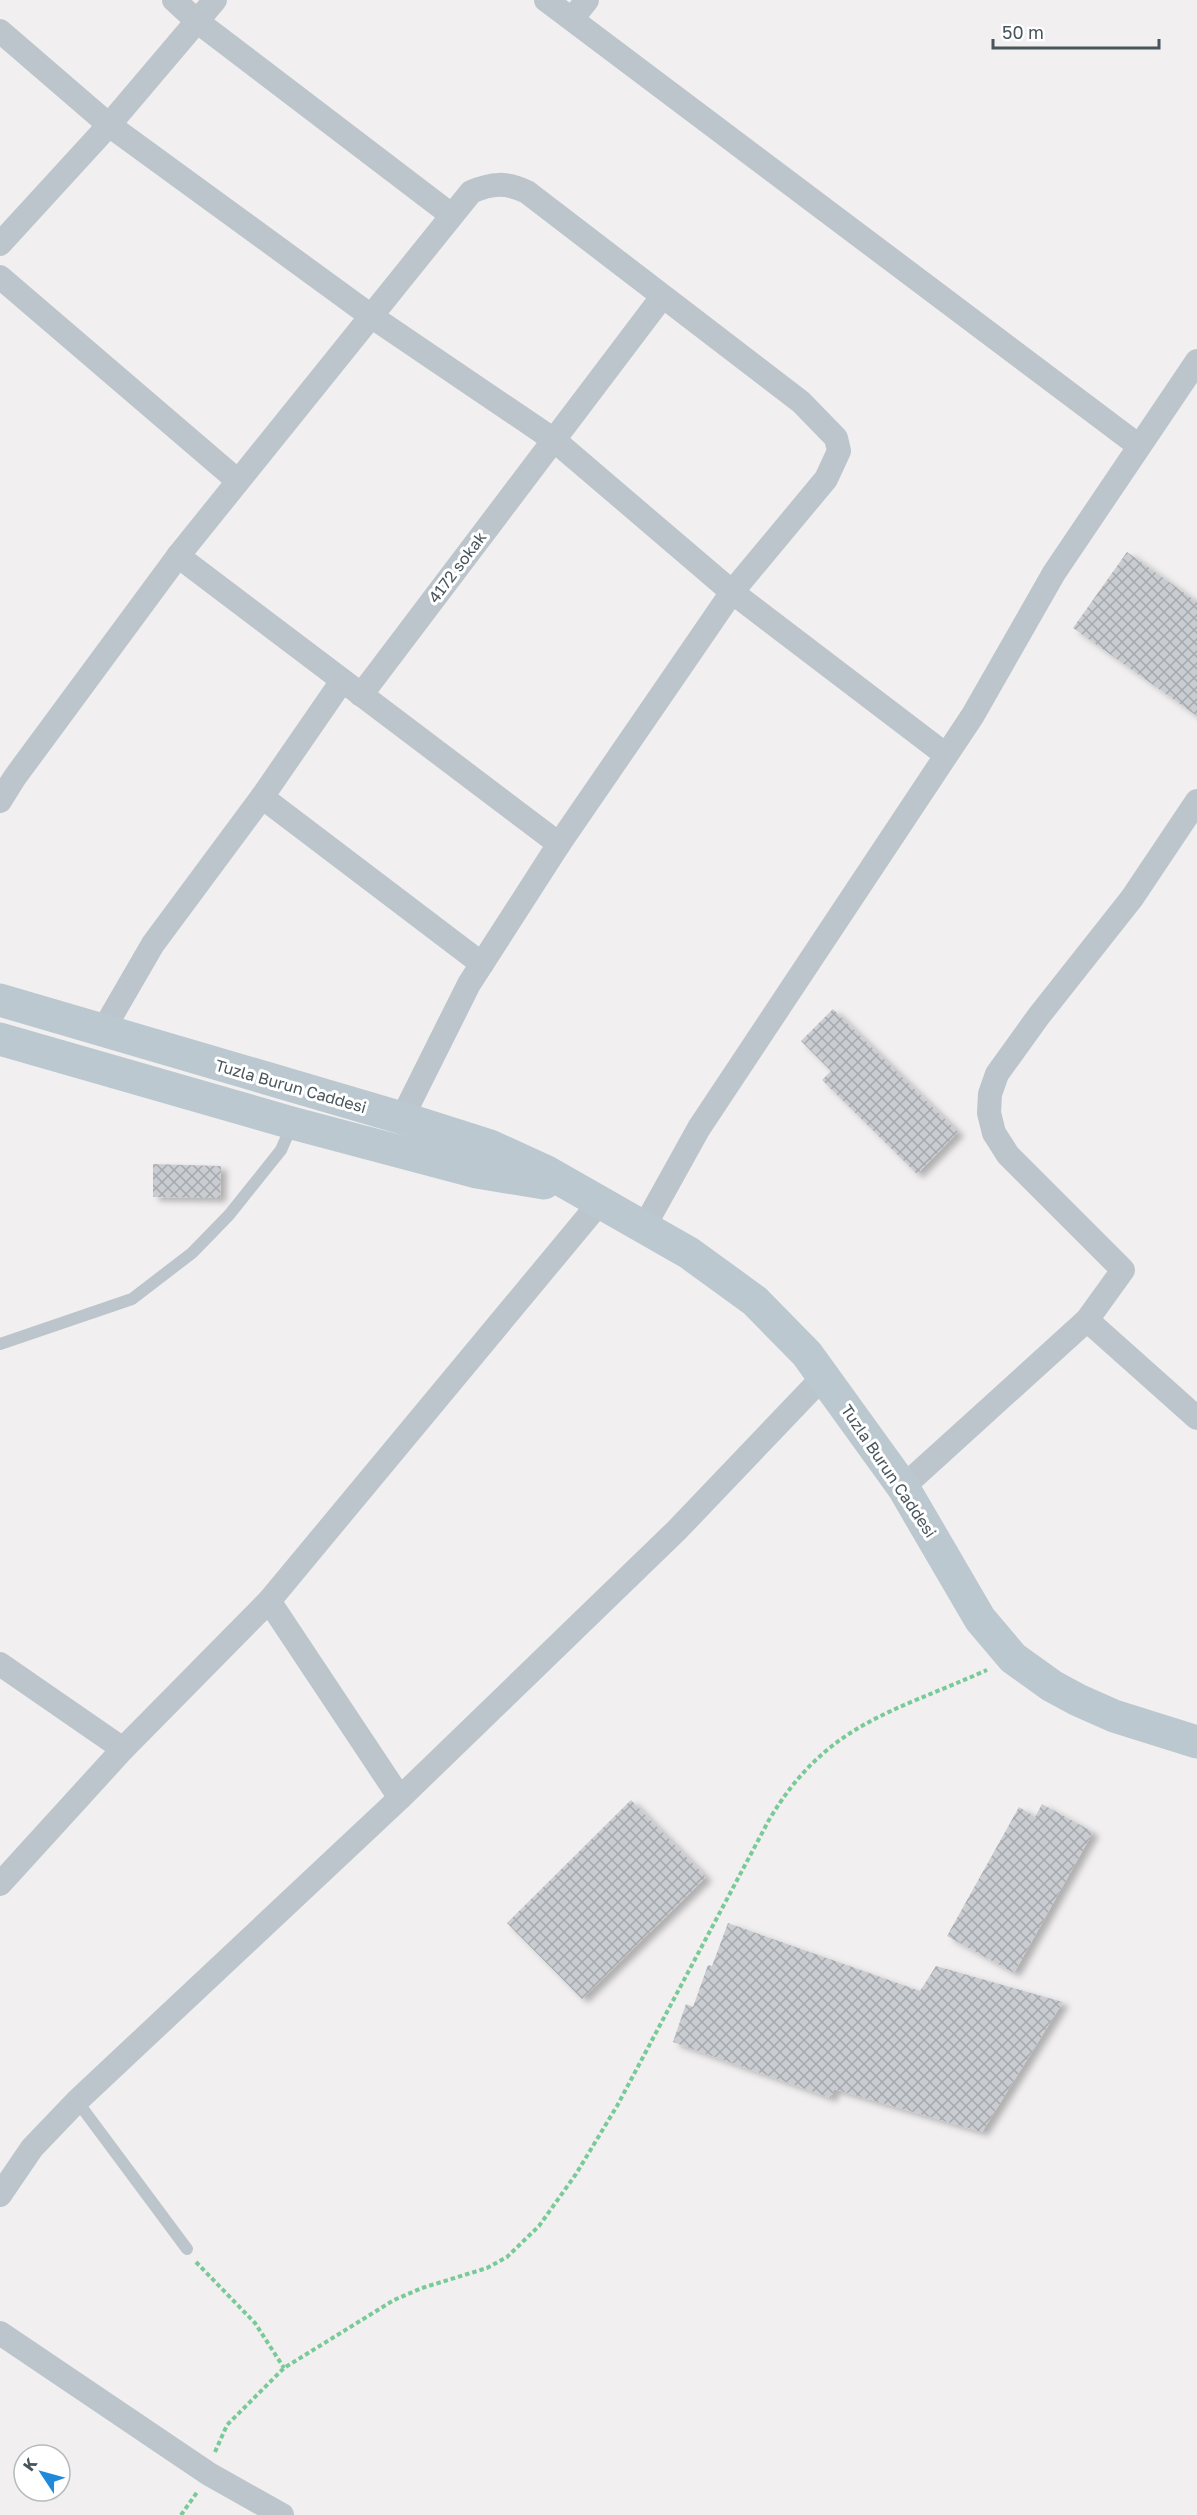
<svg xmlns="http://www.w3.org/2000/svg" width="1197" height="2515" font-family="'Golos Text',sans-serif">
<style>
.building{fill:url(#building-cross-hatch);filter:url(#shadow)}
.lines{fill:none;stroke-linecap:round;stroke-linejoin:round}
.path{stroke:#78ca97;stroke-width:4;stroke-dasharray:4.5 3;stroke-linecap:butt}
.lane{stroke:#bbc5cb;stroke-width:12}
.street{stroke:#bbc5cb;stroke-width:24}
.secondary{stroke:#bbc8d0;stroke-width:33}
.labels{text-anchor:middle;stroke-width:6;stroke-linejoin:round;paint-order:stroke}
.street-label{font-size:16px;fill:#48555c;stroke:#fff}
</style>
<defs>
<pattern id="building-cross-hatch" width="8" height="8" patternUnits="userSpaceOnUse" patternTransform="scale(1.5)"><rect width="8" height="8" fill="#c9cdd1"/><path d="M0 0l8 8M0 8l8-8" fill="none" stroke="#a5a9ad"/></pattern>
<filter id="shadow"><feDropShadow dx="6" dy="4" stdDeviation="3" flood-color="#0004"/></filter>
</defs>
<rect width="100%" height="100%" fill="#f1efef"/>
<g class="building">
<path d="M1127,552L1197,602V716L1073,628Z"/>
<path d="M833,1009L958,1132L917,1174L822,1080L831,1071L801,1041Z"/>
<path d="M153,1164L221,1166L220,1198L153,1197Z"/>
<path d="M631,1800L706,1877L582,1999L507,1923Z"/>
<path d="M1042,1804L1093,1832L1014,1973L947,1936L1019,1807L1035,1817Z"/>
<path d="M728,1923L920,1991L936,1966L1063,2002L982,2132L834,2089L831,2098L673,2042L686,2004L693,2007L708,1965L712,1966Z"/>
</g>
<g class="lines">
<g class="path">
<path d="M196,2262L255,2323L284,2368"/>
<path d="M215,2452L227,2425L284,2368L394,2300L422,2288L487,2268L507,2257L539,2226L576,2174L617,2106L769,1820C826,1724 891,1713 987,1670"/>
<path d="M181,2515L198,2491"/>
</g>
<g class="lane">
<path d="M0,1344L132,1299L192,1253L229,1215L281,1150L292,1125"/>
<path d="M77,2101L187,2249"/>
</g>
<g class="street">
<path d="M174,0L198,22L450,214"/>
<path d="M546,0L1139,446"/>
<path d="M572,19L587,0"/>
<path d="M0,31L109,125L371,316L554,440L732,592L946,755"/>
<path d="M0,244L109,125L215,0"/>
<path d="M0,277L238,481"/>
<path d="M178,556L559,844"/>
<path d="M361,695L662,297"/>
<path d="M262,797L482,964"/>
<path d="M0,801L15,777L178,556L471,192C492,183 506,182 527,192L801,402L836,438L839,451L826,479L732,592L559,844L469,984L402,1118"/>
<path d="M102,1032L153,944L262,797L342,681"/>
<path d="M644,1227L699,1128L973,715L1054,573L1197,361"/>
<path d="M1087,1320L1197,1418"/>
<path d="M903,1487L1087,1320L1123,1270L1008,1155L994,1133L989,1113L990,1094L997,1074L1038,1017L1132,898L1197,801"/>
<path d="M269,1601L400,1798"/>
<path d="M0,1664L123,1749"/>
<path d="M0,1884L123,1749L269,1601L601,1201"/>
<path d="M0,2195L32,2148L77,2101L400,1798L676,1531L824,1376"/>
<path d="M0,2333L209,2474L282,2515"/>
</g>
<g class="secondary">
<path d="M0,1000L402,1118L490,1146L547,1172L689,1253L755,1301L807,1354L903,1487L980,1619L1013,1658L1052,1686L1078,1700L1114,1716L1197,1742"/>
<path d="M0,1039L292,1123L477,1172L544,1183"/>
</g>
</g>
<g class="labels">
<g class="street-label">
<text transform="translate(457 567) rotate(-53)" y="6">4172 sokak</text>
<text transform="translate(291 1086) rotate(16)" y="6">Tuzla Burun Caddesi</text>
<text transform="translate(889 1471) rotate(56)" y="6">Tuzla Burun Caddesi</text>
</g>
</g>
<g transform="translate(42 2473) rotate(306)"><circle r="28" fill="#ffffff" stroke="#b6bbbe" stroke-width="1.5"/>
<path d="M0-4.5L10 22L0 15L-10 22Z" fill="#208ada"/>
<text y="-9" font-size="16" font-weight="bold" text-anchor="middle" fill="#48555c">K</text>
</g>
<path d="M993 39v9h166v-9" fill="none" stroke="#48555c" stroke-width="3"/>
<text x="1002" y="39" font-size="18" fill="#48555c" stroke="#ffffff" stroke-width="4.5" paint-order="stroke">50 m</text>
</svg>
